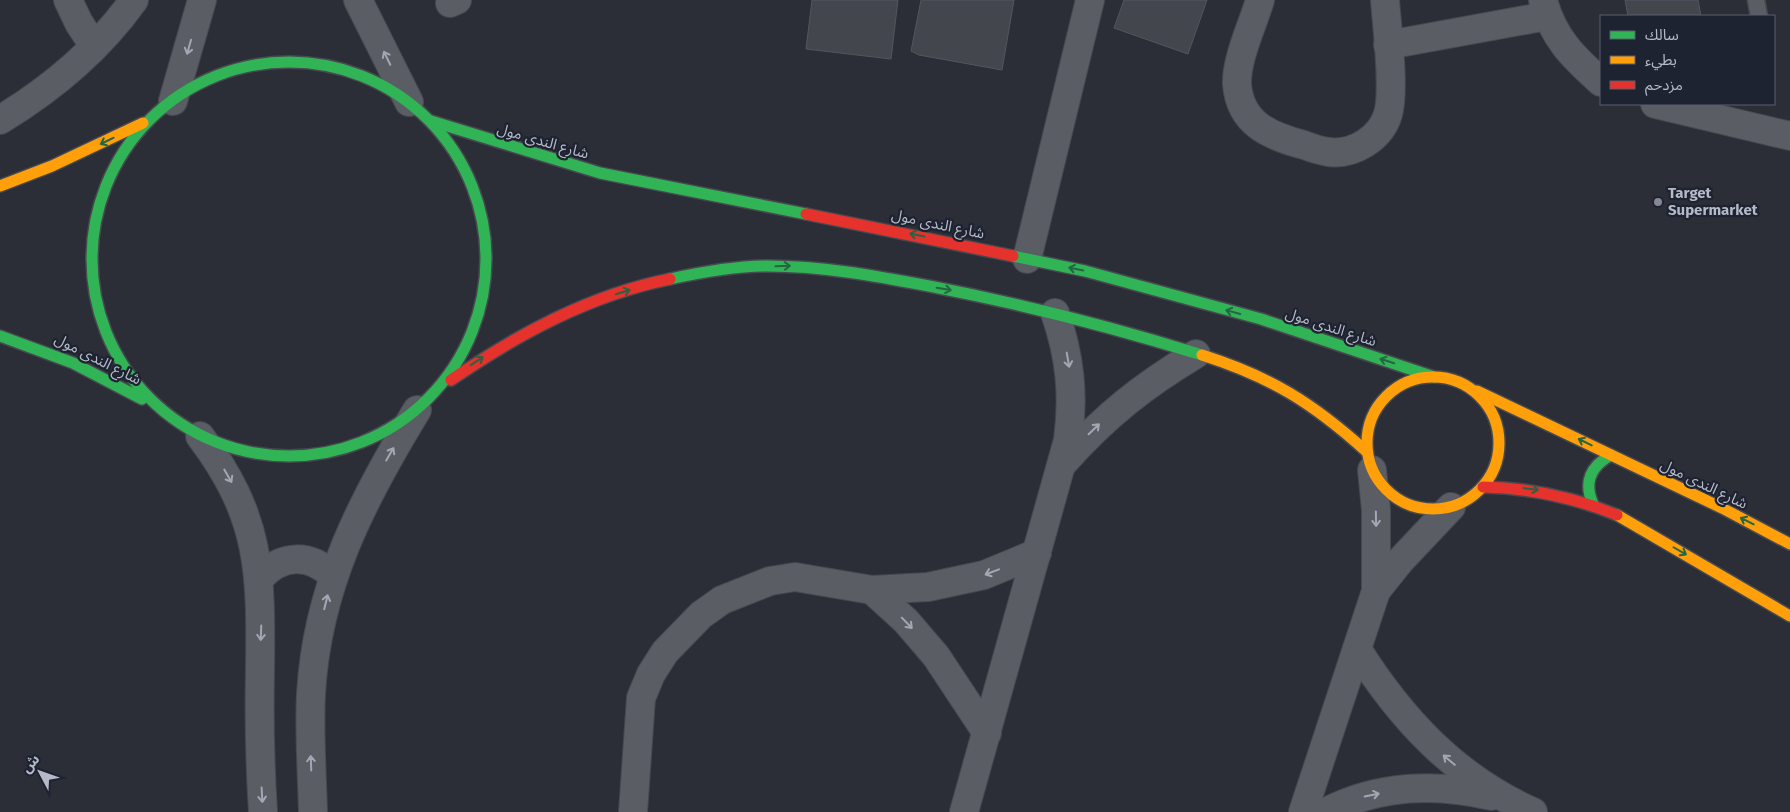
<svg xmlns="http://www.w3.org/2000/svg" width="1790" height="812" font-family="'Fira Sans','Noto Sans Arabic',sans-serif">
<style>
.building{fill:#44464e;stroke:#53565f}
.lines{fill:none;stroke-linecap:round;stroke-linejoin:round}
.lane-casing{stroke:#464950;stroke-width:19}
.street-casing{stroke:#464950;stroke-width:30}
.fast-casing{stroke:#464950;stroke-width:14}
.slow-casing{stroke:#464950;stroke-width:14}
.jam-casing{stroke:#464950;stroke-width:14}
.lane{stroke:#5b5d65;stroke-width:16}
.street{stroke:#5b5d65;stroke-width:28}
.fast{stroke:#30b455;stroke-width:11}
.slow{stroke:#ff9f0a;stroke-width:11}
.jam{stroke:#e5322d;stroke-width:11}
.oneway{stroke:#a3a7b4}
.oneway2{stroke:#266442}
.poi-dot{fill:#858895;stroke:#1e2332;stroke-width:2}
.labels{text-anchor:middle;stroke-width:4.5;stroke-linejoin:round;paint-order:stroke}
.street-label{font-size:15px;fill:#b5b9c8;stroke:#1e2332}
.poi-label{font-size:15px;font-weight:bold;fill:#b5b9c8;stroke:#1e2332;text-anchor:start}
</style>
<rect width="100%" height="100%" fill="#2b2e37"/>
<g class="building">
<path d="M812,0H898L891,59L806,49Z"/>
<path d="M921,0H1014L1002,70L919,55L911,51Z"/>
<path d="M1124,0H1207L1188,54L1114,28Z"/>
<path d="M1625,0H1698L1701,16H1628Z"/>
</g>
<g class="lines">
<g class="lane-casing">
<path id="lane" d="M1756,0L1759,16"/>
</g>
<g class="street-casing">
<g id="street">
<path d="M68,0L79,23L94,46"/>
<path d="M358,0L409,102"/>
<path d="M1260,0C1253,24 1236,59 1237,84C1240,124 1270,136 1304,145C1312,148 1321,151 1329,152C1354,155 1381,138 1388,114C1395,90 1387,27 1385,0"/>
<path d="M1543,0C1553,38 1573,57 1601,82"/>
<path d="M450,3L457,0"/>
<path d="M1388,45L1547,16"/>
<path d="M173,101L202,0"/>
<path d="M1655,104L1790,136"/>
<path d="M0,120C51,89 99,49 134,0"/>
<path d="M1027,259L1090,0"/>
<path d="M200,436C262,518 261,573 260,672C259,719 260,765 263,812"/>
<path d="M1064,462C1106,415 1143,386 1196,354"/>
<path d="M260,578C281,554 310,553 333,576"/>
<path d="M872,590L906,621L936,656L987,733"/>
<path d="M1376,591L1400,561L1451,507"/>
<path d="M1357,649C1401,719 1456,778 1533,812"/>
<path d="M313,812C312,773 309,734 311,694C317,586 362,500 417,410"/>
<path d="M633,812L641,698L651,674L665,652L701,615L722,600L770,581L795,577L872,590L928,587L984,575L1037,553"/>
<path d="M964,812L1068,440C1074,395 1070,356 1055,313"/>
<path d="M1303,812L1376,591V510L1372,470"/>
<path d="M1326,812C1378,785 1436,783 1491,796"/>
</g>
</g>
<g class="fast-casing">
<g id="fast">
<circle cx="289" cy="259" r="197"/>
<path d="M431,121L600,173L806,214"/>
<path d="M1013,256L1085,271L1261,319L1434,377"/>
<path d="M670,279C702,272 735,266 768,266C822,266 876,276 929,286C1022,304 1112,327 1202,355"/>
<path d="M0,336L73,363L142,399"/>
<path d="M1593,504C1583,482 1591,466 1611,455"/>
</g>
</g>
<g class="slow-casing">
<g id="slow">
<path d="M0,186L52,166L143,123"/>
<path d="M1202,355C1271,377 1313,403 1367,452"/>
<circle cx="1433" cy="443" r="66"/>
<path d="M1477,391L1722,508L1790,544"/>
<path d="M1617,515L1790,616"/>
</g>
</g>
<g class="jam-casing">
<g id="jam">
<path d="M806,214L1013,256"/>
<path d="M451,380C518,334 590,295 670,279"/>
<path d="M1483,487C1530,488 1573,497 1617,515"/>
</g>
</g>
<use href="#lane" class="lane"/>
<use href="#street" class="street"/>
<use href="#fast" class="fast"/>
<use href="#slow" class="slow"/>
<use href="#jam" class="jam"/>
</g>
<defs><path id="oneway-shaft" d="M-6 0H5M1.5-3L5.5 0L1.5 3" fill="none" stroke-width="1.6" stroke-linecap="round" stroke-linejoin="round" transform="scale(1.25)"/></defs>
<g class="oneway">
<use href="#oneway-shaft" transform="translate(189 47) rotate(106)"/>
<use href="#oneway-shaft" transform="translate(387 58) rotate(-116)"/>
<use href="#oneway-shaft" transform="translate(1068 360) rotate(80)"/>
<use href="#oneway-shaft" transform="translate(1094 429) rotate(-44)"/>
<use href="#oneway-shaft" transform="translate(390 454) rotate(-60)"/>
<use href="#oneway-shaft" transform="translate(228 476) rotate(60)"/>
<use href="#oneway-shaft" transform="translate(1376 519) rotate(89)"/>
<use href="#oneway-shaft" transform="translate(992 572) rotate(159)"/>
<use href="#oneway-shaft" transform="translate(326 602) rotate(-76)"/>
<use href="#oneway-shaft" transform="translate(907 623) rotate(46)"/>
<use href="#oneway-shaft" transform="translate(261 633) rotate(92)"/>
<use href="#oneway-shaft" transform="translate(1449 760) rotate(-140)"/>
<use href="#oneway-shaft" transform="translate(311 763) rotate(-92)"/>
<use href="#oneway-shaft" transform="translate(262 795) rotate(87)"/>
<use href="#oneway-shaft" transform="translate(1372 795) rotate(-12)"/>
</g>
<g class="oneway2">
<use href="#oneway-shaft" transform="translate(107 141) rotate(154)"/>
<use href="#oneway-shaft" transform="translate(917 235) rotate(-168)"/>
<use href="#oneway-shaft" transform="translate(783 266) rotate(-2)"/>
<use href="#oneway-shaft" transform="translate(1076 269) rotate(-168)"/>
<use href="#oneway-shaft" transform="translate(944 289) rotate(10)"/>
<use href="#oneway-shaft" transform="translate(623 292) rotate(-17)"/>
<use href="#oneway-shaft" transform="translate(1233 312) rotate(-165)"/>
<use href="#oneway-shaft" transform="translate(477 361) rotate(-34)"/>
<use href="#oneway-shaft" transform="translate(1387 361) rotate(-162)"/>
<use href="#oneway-shaft" transform="translate(1585 442) rotate(-154)"/>
<use href="#oneway-shaft" transform="translate(1531 489) rotate(7)"/>
<use href="#oneway-shaft" transform="translate(1747 521) rotate(-153)"/>
<use href="#oneway-shaft" transform="translate(1680 551) rotate(30)"/>
</g>
<circle class="poi-dot" cx="1658" cy="202" r="5"/>
<g class="labels">
<g class="street-label">
<text transform="translate(543 141) rotate(16)" y="5">شارع الندى مول</text>
<text transform="translate(938 224) rotate(12)" y="5">شارع الندى مول</text>
<text transform="translate(1331 327) rotate(18)" y="5">شارع الندى مول</text>
<text transform="translate(98 359) rotate(27)" y="5">شارع الندى مول</text>
<text transform="translate(1704 484) rotate(26)" y="5">شارع الندى مول</text>
</g>
<g class="poi-label">
<text x="1668" y="198">Target<tspan x="1668" dy="17">Supermarket</tspan></text>
</g>
</g>
<rect x="1600" y="15" width="175" height="90" fill="#1e2332" stroke="#5a5f6e"/>
<rect x="1610" y="31" width="25" height="8" fill="#30b455" stroke="#5a5f6e"/>
<text x="1645" y="40" font-size="15" fill="#b5b9c8">سالك</text>
<rect x="1610" y="56" width="25" height="8" fill="#ff9f0a" stroke="#5a5f6e"/>
<text x="1645" y="65" font-size="15" fill="#b5b9c8">بطيء</text>
<rect x="1610" y="81" width="25" height="8" fill="#e5322d" stroke="#5a5f6e"/>
<text x="1645" y="90" font-size="15" fill="#b5b9c8">مزدحم</text>
<g transform="translate(40 772) rotate(311)" stroke="#1e2332" stroke-width="4" paint-order="stroke">
<path d="M0-4L9 19L0 12L-9 19Z" fill="#b5b9c8"/>
<text y="-8" font-size="14" font-weight="bold" text-anchor="middle" fill="#b5b9c8">ش</text>
</g>
</svg>
